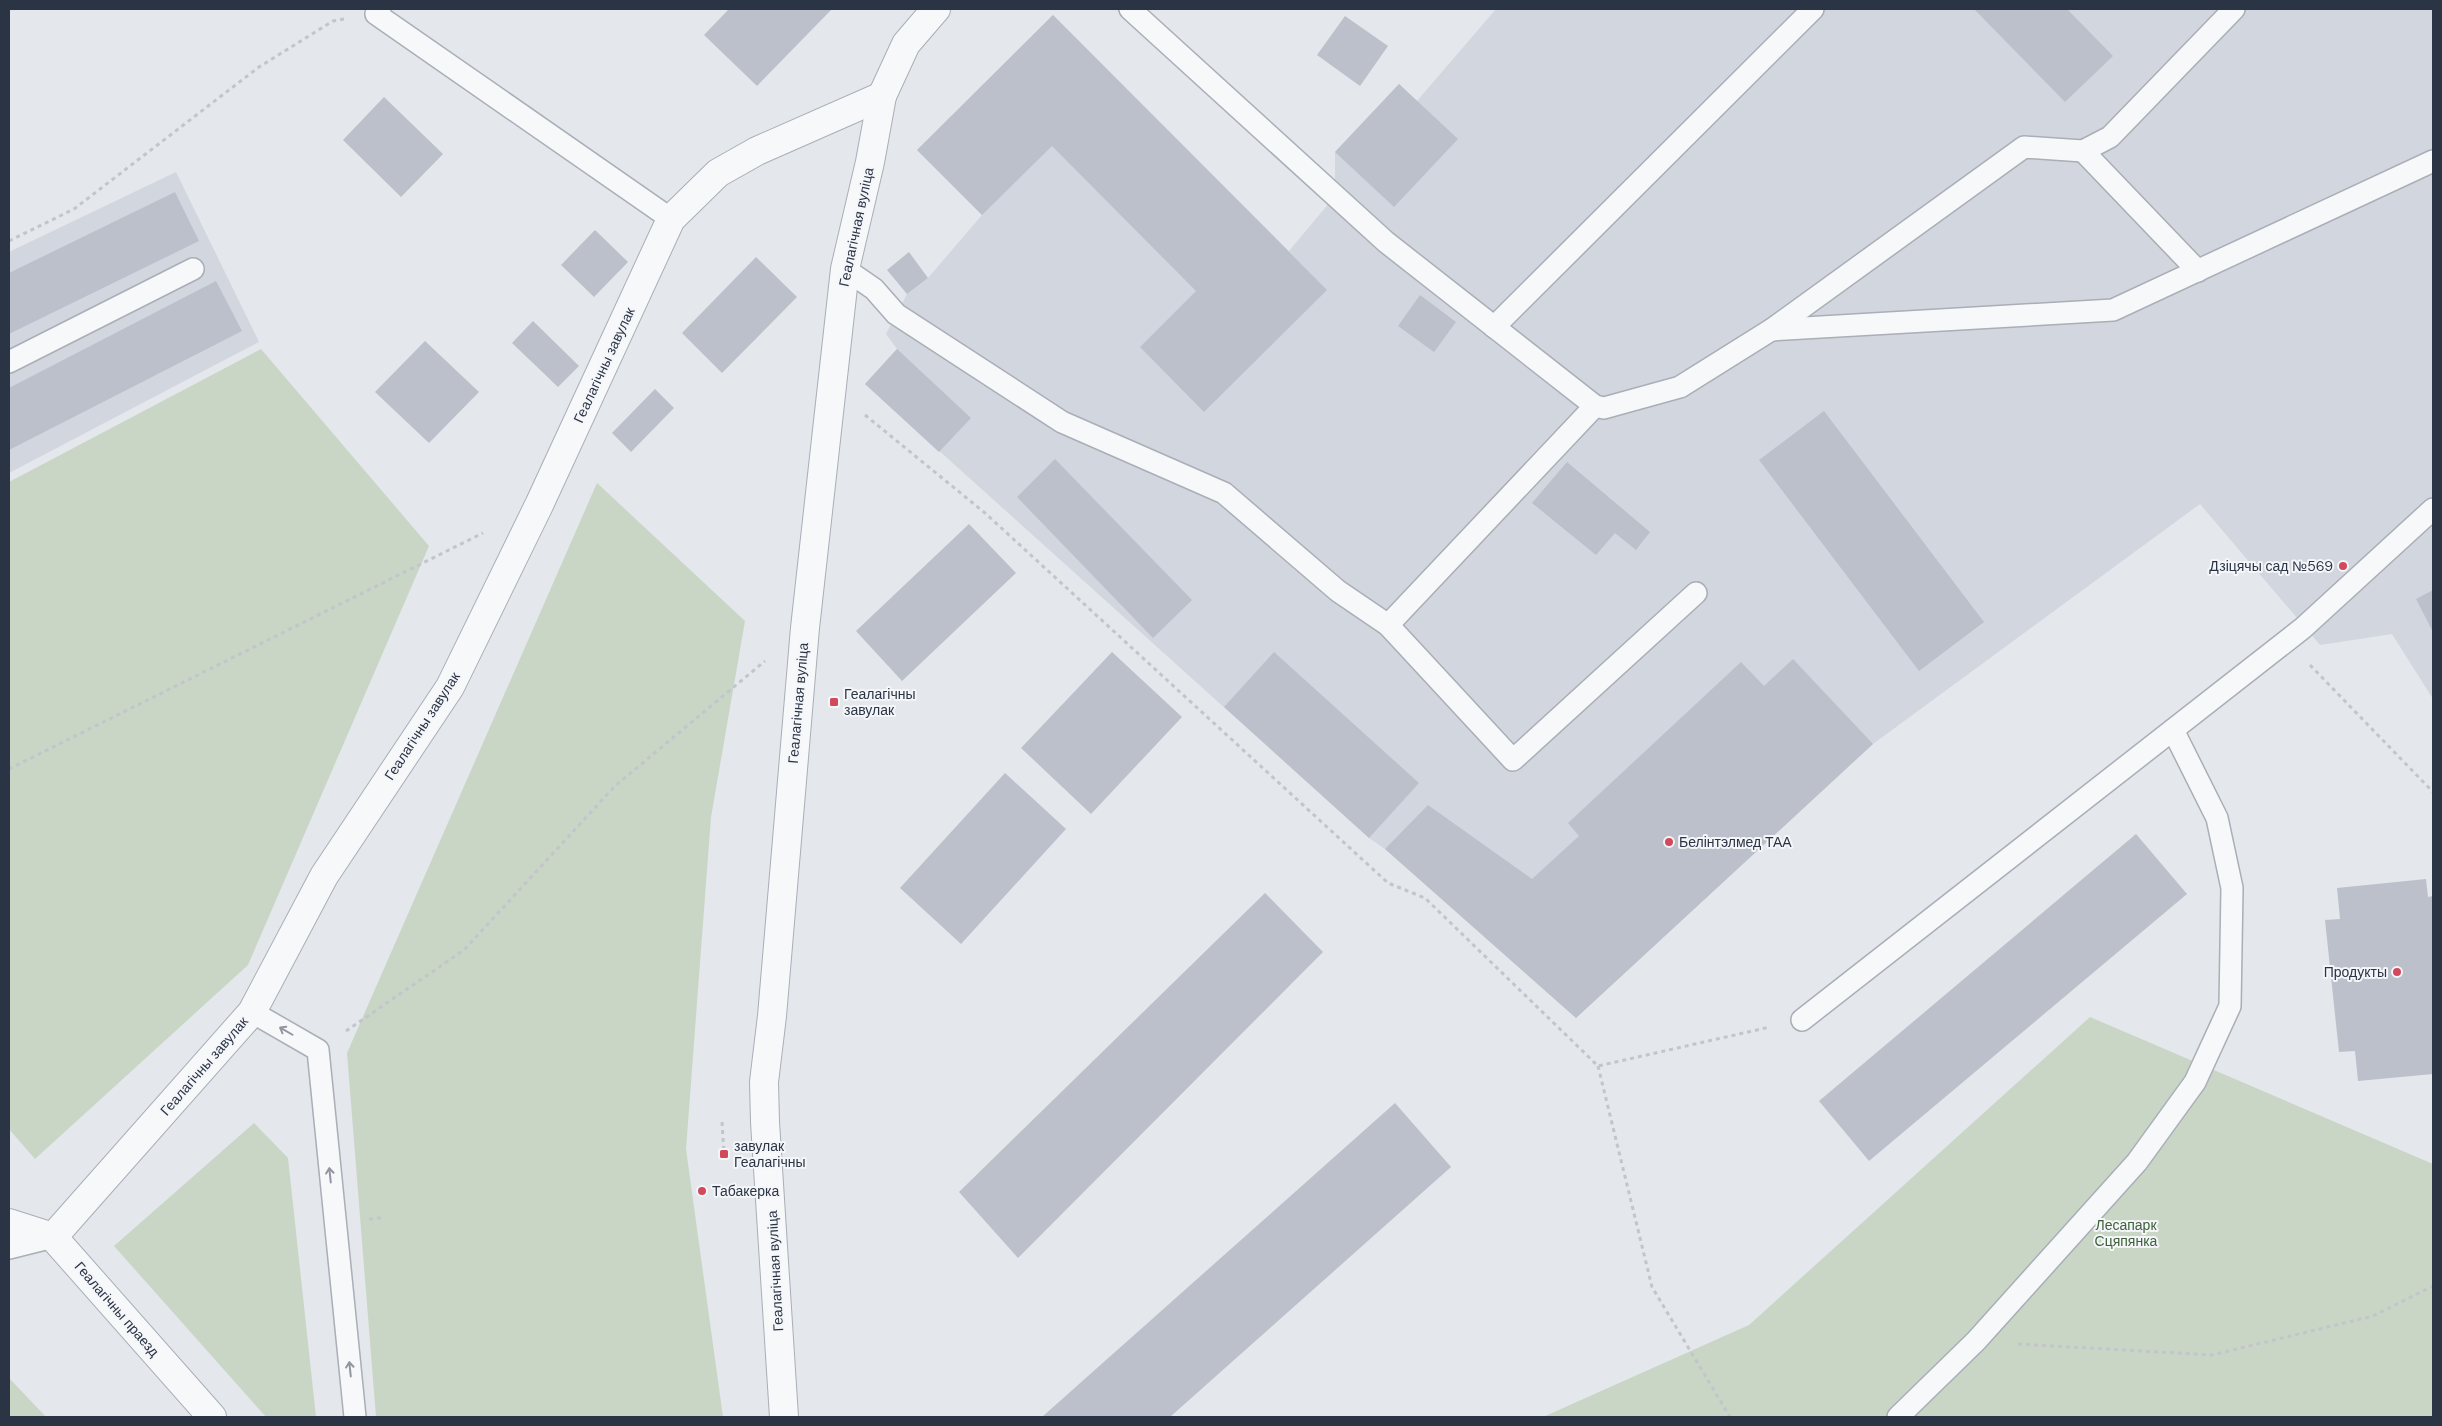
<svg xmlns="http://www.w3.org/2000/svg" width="2442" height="1426" font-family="'DM Sans',sans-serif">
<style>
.built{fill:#d2d6de}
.green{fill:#c9d6c5}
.building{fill:#bbc0ca}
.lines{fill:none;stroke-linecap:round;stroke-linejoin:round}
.service-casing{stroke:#a9aeb7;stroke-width:24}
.minor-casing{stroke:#a9aeb7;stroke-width:30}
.tertiary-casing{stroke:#a9aeb7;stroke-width:30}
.path{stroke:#c2c5cb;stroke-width:3;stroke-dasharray:4 4;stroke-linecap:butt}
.service{stroke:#f7f8fa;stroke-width:21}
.minor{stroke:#f7f8fa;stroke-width:28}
.tertiary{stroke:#f7f8fa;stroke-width:28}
.oneway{stroke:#9196a0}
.poi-dot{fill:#d1495b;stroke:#f4f6f9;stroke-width:2}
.labels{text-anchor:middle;stroke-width:4;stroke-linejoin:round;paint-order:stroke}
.street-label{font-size:14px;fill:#2b3445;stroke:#f4f6f9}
.poi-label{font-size:14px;fill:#2b3445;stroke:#f4f6f9;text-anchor:start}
.park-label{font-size:14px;fill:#3f6138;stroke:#f4f6f9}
</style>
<rect width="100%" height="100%" fill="#e4e7ec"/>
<g class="built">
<path d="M1496,9H2433V699L2392,634L2320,645L2200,504L1873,744L1576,1018L1385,849L1369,838L865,384L897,349L886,334L907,294L928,278L982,215L917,150L1053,15L1289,251L1335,196V152L1399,84L1417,101Z"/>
<path d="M176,172L259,342L9,473V252Z"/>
</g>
<g class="green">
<path d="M261,349L429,546L248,965L35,1159L9,1129V482Z"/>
<path d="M597,483L745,621L711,817L686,1149L723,1417H376L347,1053Z"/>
<path d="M2090,1017L2433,1164V1417H1543L1749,1325Z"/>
<path d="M254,1123L288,1158L316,1417H266L114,1246Z"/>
<path d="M9,1378L46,1417H9Z"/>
</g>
<g class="building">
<path d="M729,9H832L757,86L704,35Z"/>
<path d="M1974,9H2067L2113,56L2065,102Z"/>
<path d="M1053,15L1327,290L1204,412L1140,347L1196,291L1052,146L982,215L917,150Z"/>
<path d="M1345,16L1388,46L1360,86L1317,55Z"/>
<path d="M1399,84L1458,139L1394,207L1335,152Z"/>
<path d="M384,97L443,154L401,197L343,140Z"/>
<path d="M175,192L199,241L9,334V273Z"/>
<path d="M595,230L628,262L594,297L561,265Z"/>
<path d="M909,252L928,278L907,294L887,270Z"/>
<path d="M756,257L797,297L722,373L682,333Z"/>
<path d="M216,281L242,331L9,450V388Z"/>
<path d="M1420,295L1456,322L1434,352L1398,326Z"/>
<path d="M533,321L579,366L558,387L512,343Z"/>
<path d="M425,341L479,392L429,443L375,392Z"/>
<path d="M897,349L971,418L939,452L865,384Z"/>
<path d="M655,389L674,408L631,452L612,433Z"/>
<path d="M1824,411L1984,622L1919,671L1759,460Z"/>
<path d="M1055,459L1192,600L1153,638L1017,497Z"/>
<path d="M1567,462L1650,532L1636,550L1615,533L1596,555L1532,503Z"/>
<path d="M969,524L1016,573L902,681L856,631Z"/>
<path d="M2433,590V632L2416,599Z"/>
<path d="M1112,652L1182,717L1091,814L1021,748Z"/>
<path d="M1274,652L1419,783L1369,838L1224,707Z"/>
<path d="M1793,659L1873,744L1576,1018L1385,849L1428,805L1532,879L1579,836L1568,823L1741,662L1764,686Z"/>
<path d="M1005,773L1066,829L961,944L900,888Z"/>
<path d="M2136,834L2187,894L1869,1161L1819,1101Z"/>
<path d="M2426,879L2428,897L2433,896V1074L2358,1081L2355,1051L2339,1052L2325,920L2340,919L2337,888Z"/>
<path d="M1265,893L1323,952L1018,1258L959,1192Z"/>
<path d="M1395,1103L1451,1167L1170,1417H1042Z"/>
</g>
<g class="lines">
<g class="service-casing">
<g id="service">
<path d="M380,9L376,14L671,219"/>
<path d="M1130,9L1386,242L1595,406L1604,408L1680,387L1771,330L2024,147L2083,151L2110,137L2234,9"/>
<path d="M2083,151L2198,271"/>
<path d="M845,269L874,289L896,314L1062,422L1224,493L1338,591L1388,625L1513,760L1696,593"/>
<path d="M1494,327L1813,9"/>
<path d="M1771,330L2113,310L2433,161"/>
<path d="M9,362L193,269"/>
<path d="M1388,625L1595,406"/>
<path d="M252,1012L318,1050L355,1417"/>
<path d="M1802,1020L2303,628L2433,509"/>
<path d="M9,1248L53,1237"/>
<path d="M1898,1417L1976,1341L2137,1162L2195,1082L2230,1006L2232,888L2217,818L2173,730"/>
</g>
</g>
<g class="minor-casing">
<g id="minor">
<path d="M9,1223L53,1237L212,1417"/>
<path d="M53,1237L252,1012L324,876L450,687L539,505L671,219L718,173L757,151L882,96"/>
</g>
</g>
<g class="tertiary-casing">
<path id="tertiary" d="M784,1417L765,1122L764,1082L772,1016L805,628L845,269L870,162L882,96L906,44L936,9"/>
</g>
<g class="path">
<path d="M9,241L74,209L259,67L333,21L344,19"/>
<path d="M865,415L985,513L1388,883L1425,898L1598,1066L1770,1027"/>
<path d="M2310,665L2433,792"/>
<path d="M9,769L483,533"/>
<path d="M346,1031L464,950L615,786L765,661"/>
<path d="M1598,1066L1652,1287L1730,1417"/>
<path d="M722,1122L724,1154H730"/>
<path d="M369,1219L381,1218"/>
<path d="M2018,1344L2212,1355L2373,1316L2433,1286"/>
</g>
<use href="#service" class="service"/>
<use href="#minor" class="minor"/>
<use href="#tertiary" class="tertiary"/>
</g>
<defs><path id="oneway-shaft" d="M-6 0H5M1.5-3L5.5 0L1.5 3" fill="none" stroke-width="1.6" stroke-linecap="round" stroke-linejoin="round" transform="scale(1.25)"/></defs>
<g class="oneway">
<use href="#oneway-shaft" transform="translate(286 1031) rotate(-150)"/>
<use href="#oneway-shaft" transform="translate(330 1175) rotate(-96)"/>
<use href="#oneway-shaft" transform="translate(350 1369) rotate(-96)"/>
</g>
<g class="poi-dot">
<circle cx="2343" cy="566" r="5"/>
<rect x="829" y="697" width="10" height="10" rx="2.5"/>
<circle cx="1669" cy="842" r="5"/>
<circle cx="2397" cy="972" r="5"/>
<rect x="719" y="1149" width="10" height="10" rx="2.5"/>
<circle cx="702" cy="1191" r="5"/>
</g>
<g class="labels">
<g class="street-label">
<text transform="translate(856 227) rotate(-78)" y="5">Геалагічная вуліца</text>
<text transform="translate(604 365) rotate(-65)" y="5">Геалагічны завулак</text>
<text transform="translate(798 703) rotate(-85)" y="5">Геалагічная вуліца</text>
<text transform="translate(422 726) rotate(-57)" y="5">Геалагічны завулак</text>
<text transform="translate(204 1066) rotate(-49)" y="5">Геалагічны завулак</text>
<text transform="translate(775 1271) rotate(-93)" y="5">Геалагічная вуліца</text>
<text transform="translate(117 1309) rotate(49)" y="5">Геалагічны праезд</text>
</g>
<g class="poi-label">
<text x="2333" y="571" text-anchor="end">Дзіцячы сад №569</text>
<text x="844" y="699">Геалагічны<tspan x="844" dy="16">завулак</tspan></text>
<text x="1679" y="847">Белінтэлмед ТАА</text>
<text x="2387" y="977" text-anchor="end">Продукты</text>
<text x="734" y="1151">завулак<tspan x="734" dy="16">Геалагічны</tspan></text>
<text x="712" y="1196">Табакерка</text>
</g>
<g class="park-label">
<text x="2126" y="1230">Лесапарк<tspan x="2126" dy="16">Сцяпянка</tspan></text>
</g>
</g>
<rect width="2442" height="1426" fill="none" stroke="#2b3445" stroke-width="20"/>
</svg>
